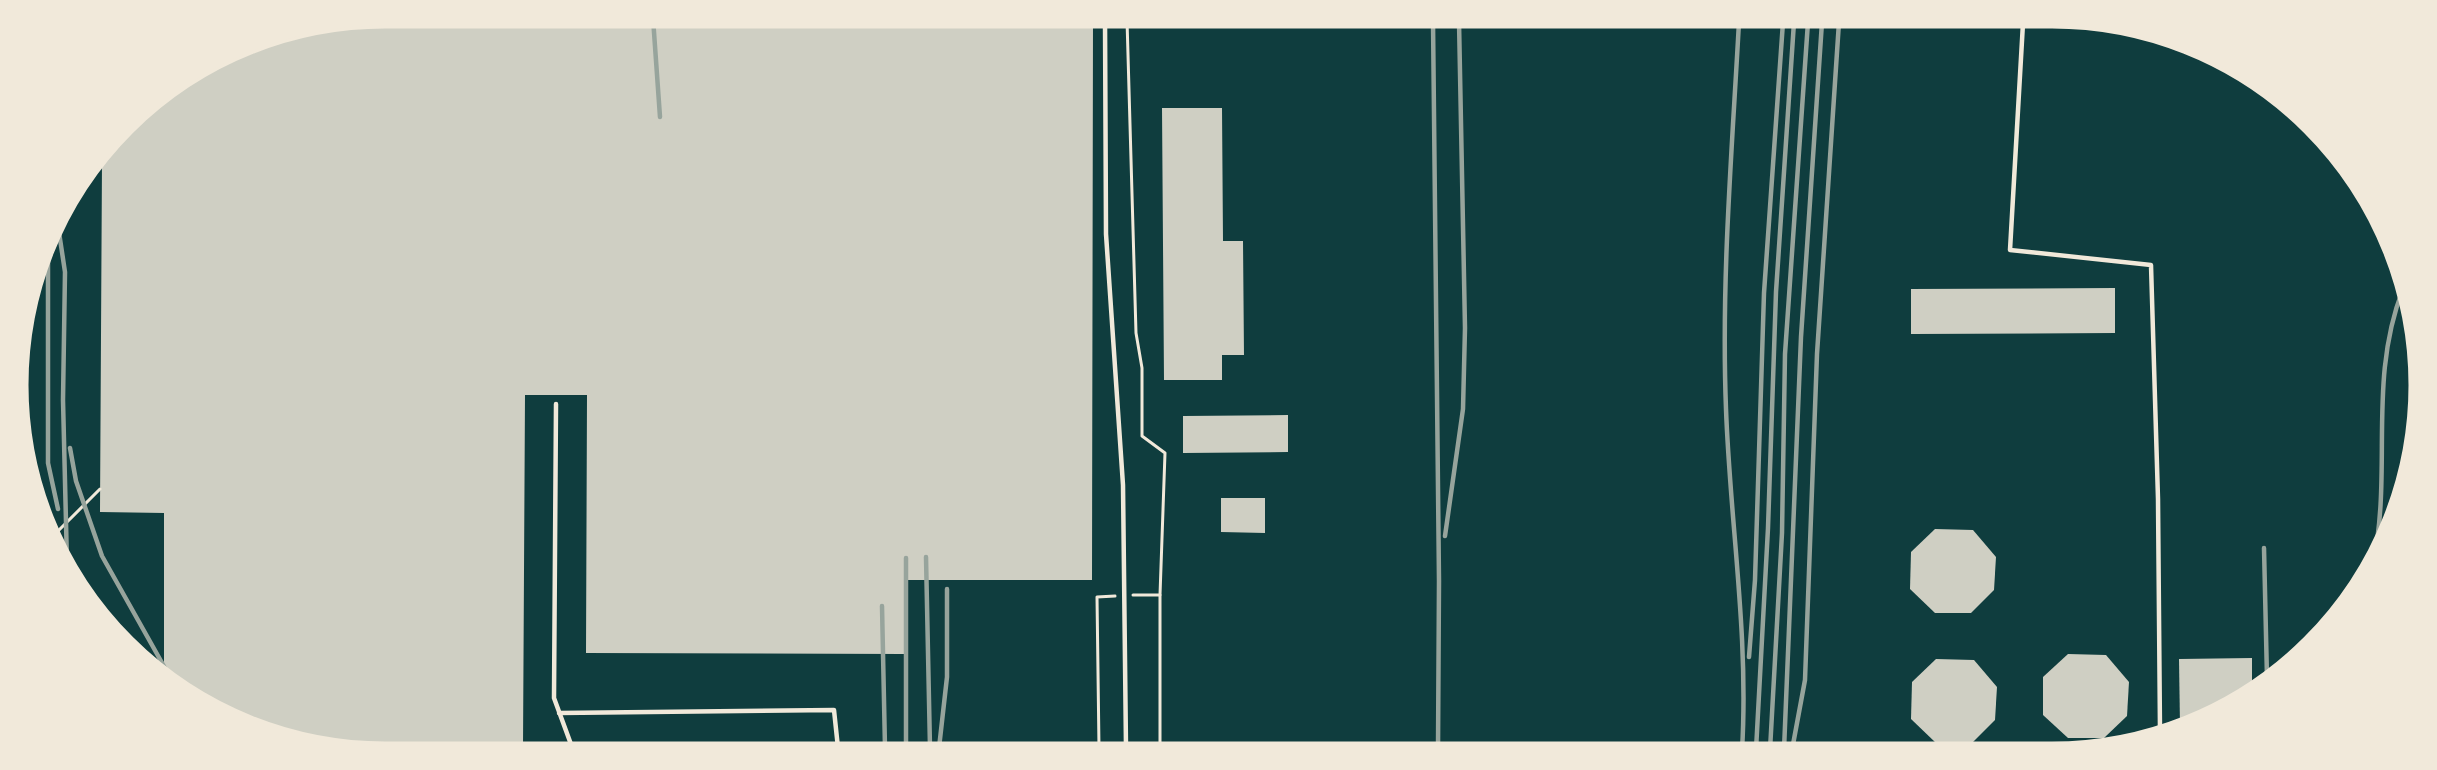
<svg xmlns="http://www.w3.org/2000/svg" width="2437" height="770" font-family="'Fira Sans',sans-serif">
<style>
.building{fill:#cfcfc3}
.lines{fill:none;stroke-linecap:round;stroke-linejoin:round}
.path{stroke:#f1e9da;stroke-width:3}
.service{stroke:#f1e9da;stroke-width:4.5}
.rail{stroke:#97a49c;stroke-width:4.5}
.rim{fill:none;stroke:#f1e9da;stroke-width:3}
</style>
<rect width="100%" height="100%" fill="#0f3d3e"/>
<g class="building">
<path d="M385,16L1093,19L1092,580H904V654L586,653L587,395H525L523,747L313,746L180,691L164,675V513L100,512L102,160L142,108L244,44Z"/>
<rect x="1208" y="20" width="64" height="8"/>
<path d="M1162,108H1222L1223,241H1243L1244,355H1222V380H1164Z"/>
<path d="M2115,288V333L1911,334V289Z"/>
<path d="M1288,415V452L1183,453V416Z"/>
<path d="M1221,498H1265V533L1221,532Z"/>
<path d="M1935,529L1973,530L1996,557L1994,590L1971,613H1935L1910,589L1911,552Z"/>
<path d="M2068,654L2106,655L2129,682L2127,716L2104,738H2068L2043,715V677Z"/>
<path d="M2252,658V689L2215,716L2180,726L2179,659Z"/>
<path d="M1936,659L1974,660L1997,687L1995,720L1972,743H1936L1911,719L1912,682Z"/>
</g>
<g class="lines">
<g class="path">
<path d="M1127,20L1136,333L1142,368V436L1165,453L1160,595H1133"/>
<path d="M54,535L100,489"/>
<path d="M1099,748L1097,597L1115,596"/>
<path d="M1160,748V595"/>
</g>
<g class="service">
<path d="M1105,19L1106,234L1123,485L1126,748"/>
<path d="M2023,23L2010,250L2151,265L2158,499L2160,732"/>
<path d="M556,404L554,698L572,747"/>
<path d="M559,713L834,710L838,748"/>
</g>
<g class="rail">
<path d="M653,18L660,117"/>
<path d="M1433,21L1439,581L1438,749"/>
<path d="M1739,22C1732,151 1721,280 1726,409C1730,522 1749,636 1742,750"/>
<path d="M57,219L65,272L63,400L67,563"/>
<path d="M48,243V463L58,509"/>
<path d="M70,448L76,481L102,556L175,686"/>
<path d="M1445,536L1463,409L1465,328L1459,21"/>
<path d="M2264,548L2267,678"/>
<path d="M926,557L930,748"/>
<path d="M906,558V748"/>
<path d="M2373,564C2393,470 2367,381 2403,289"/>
<path d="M882,606L885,748"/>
<path d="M1749,657L1755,580L1764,293L1783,22"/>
<path d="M939,748L947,677V589"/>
<path d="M1756,750L1768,528L1776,292L1794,22"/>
<path d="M1770,750L1782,533L1785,354L1808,22"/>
<path d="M1784,750L1801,337L1822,22"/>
<path d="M1792,750L1805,680L1817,354L1839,22"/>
</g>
</g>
<path d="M0 0H2437V770H0ZM385 27H2052A358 358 0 0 1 2410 385V385A358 358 0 0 1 2052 743H385A358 358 0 0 1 27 385V385A358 358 0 0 1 385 27Z" fill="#f1e9da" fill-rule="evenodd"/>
<path class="rim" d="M385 27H2052A358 358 0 0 1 2410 385V385A358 358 0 0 1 2052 743H385A358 358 0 0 1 27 385V385A358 358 0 0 1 385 27Z"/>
</svg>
